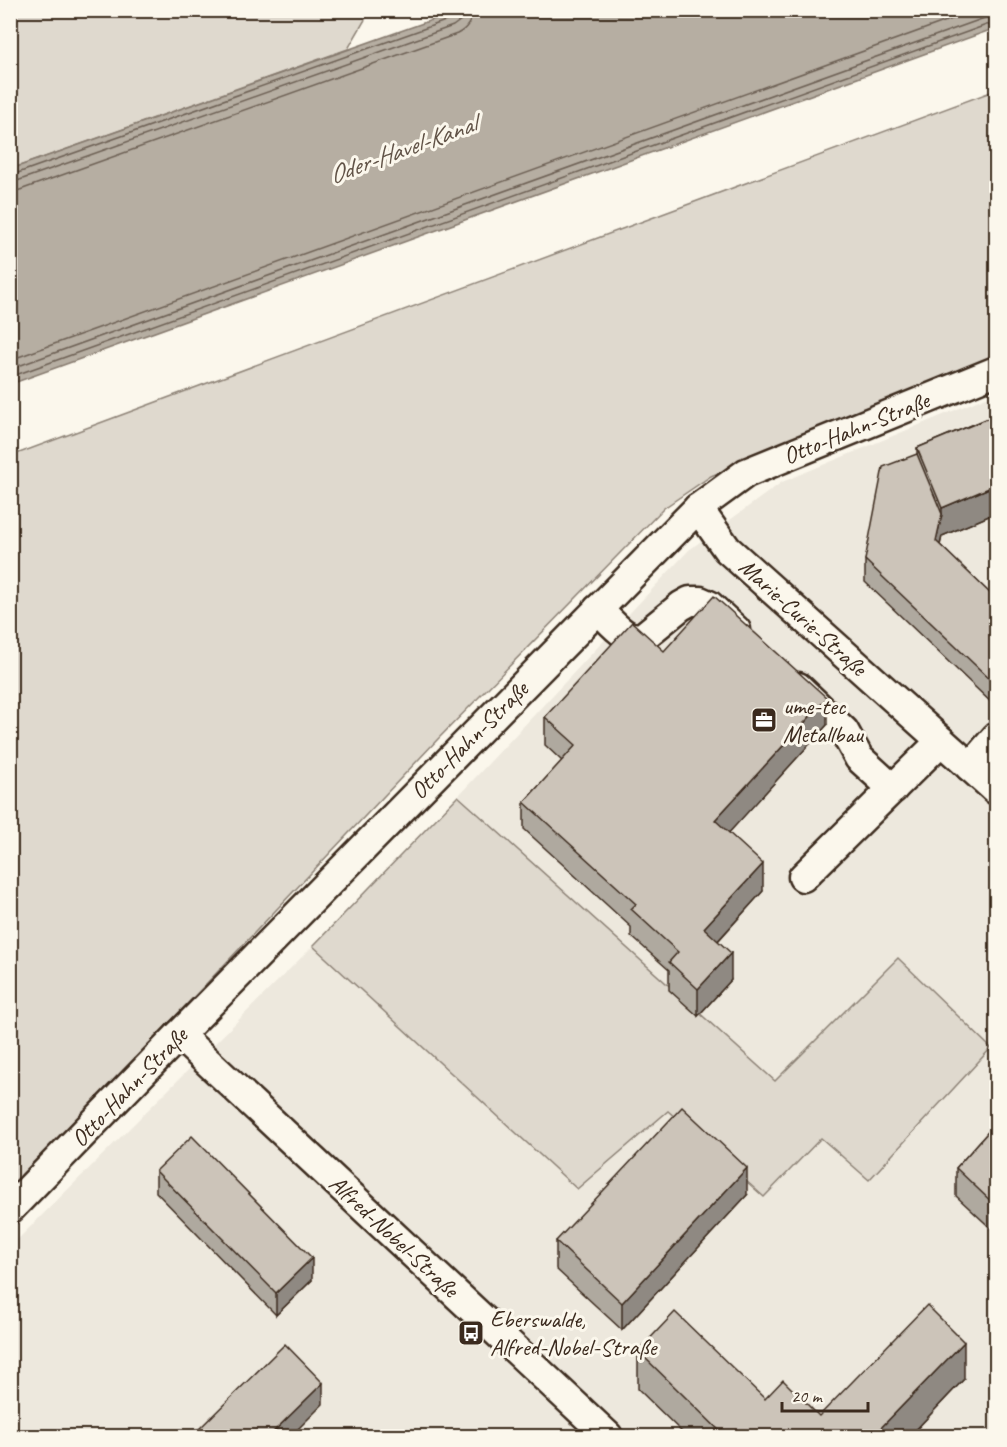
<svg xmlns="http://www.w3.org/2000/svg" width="1007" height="1447" font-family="Caveat,sans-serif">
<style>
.built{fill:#ede8dd}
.green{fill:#dfd9ce;stroke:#8d8276;stroke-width:1.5}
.water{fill:#b6aea2;stroke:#85796d;stroke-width:1.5}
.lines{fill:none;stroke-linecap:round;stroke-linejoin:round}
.shore{stroke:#6c5f53;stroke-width:1.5}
.minor-casing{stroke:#3b2a1e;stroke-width:33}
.minor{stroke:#fbf7ec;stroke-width:28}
.wall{fill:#afa99f;stroke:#3b2a1e;stroke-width:1.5}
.shaded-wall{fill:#8f8982;stroke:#3b2a1e;stroke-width:1.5}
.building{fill:#ccc4b9;stroke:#3b2a1e;stroke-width:1.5}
.labels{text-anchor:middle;stroke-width:6;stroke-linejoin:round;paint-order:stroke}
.street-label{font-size:24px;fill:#3b2a1e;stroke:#fbf7ec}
.poi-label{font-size:24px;fill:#3b2a1e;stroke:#fbf7ec;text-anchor:start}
.water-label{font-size:26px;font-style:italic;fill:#605246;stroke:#fbf7ec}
</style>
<rect width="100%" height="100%" fill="#fbf7ec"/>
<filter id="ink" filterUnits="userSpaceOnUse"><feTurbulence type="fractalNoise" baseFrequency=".0167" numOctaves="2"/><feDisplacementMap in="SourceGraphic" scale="12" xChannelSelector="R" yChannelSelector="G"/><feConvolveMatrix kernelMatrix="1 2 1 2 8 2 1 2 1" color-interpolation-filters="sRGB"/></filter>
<g filter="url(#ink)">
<path class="built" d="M996,393V1436H11V1246L313,946L577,1189L668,1111L764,1197L821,1137L869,1180L898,959L775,1081L458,796L689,550L782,482Z"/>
<g class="green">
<path d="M10,11L11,10L370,11L348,49L11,169Z"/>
<path d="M996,90V356L711,476L664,508L437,740L11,1190V456Z"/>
<path d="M458,796L775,1081L898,958L991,1048L869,1180L821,1138L764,1197L668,1111L577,1189L313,946Z"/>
</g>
<path class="water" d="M457,11L996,10V28L11,384V169Z"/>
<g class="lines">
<g class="shore">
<path d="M10,174H15L451,19L455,16L456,10"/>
<path d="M10,182L17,181L453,26L461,20L463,10"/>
<path d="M10,191L20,190L457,34C467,29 472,22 472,10"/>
<path d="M10,360L977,10"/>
<path d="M10,369L990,16L996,15"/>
<path d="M10,377L992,23L996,22"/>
</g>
<g class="minor-casing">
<g id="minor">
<path d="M698,508L727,549L996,790"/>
<path d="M598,609C610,620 626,644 644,636L681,606L690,601H700L709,605L736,630"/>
<path d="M798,687L844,731L859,758L893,789"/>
<path d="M970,767L996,737"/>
<path d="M803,877L941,741"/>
<path d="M179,1035L608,1436"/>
<path d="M10,1209L179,1035L698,508L746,473L996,371"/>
</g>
</g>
<use href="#minor" class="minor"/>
</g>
<g class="wall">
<path d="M996,415V513L942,536L940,545L996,599V707L865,582V560L917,454V448Z"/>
<path d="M664,651L827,725L728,833L763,891L718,941L731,980L698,1016L669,990V970L631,936V927L524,829V802L562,761L545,745V717Z"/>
<path d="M996,1123V1233L956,1196V1168Z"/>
<path d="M156,1171L312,1280L276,1315L156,1192Z"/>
<path d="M747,1195L622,1330L556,1269V1241Z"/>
<path d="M638,1351L765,1399L819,1416L964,1379L909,1437H687L638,1389Z"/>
</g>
<g class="shaded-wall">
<path d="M996,485V513L942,536L936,563V541L942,514V508Z"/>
<path d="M827,698V725L715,848V820Z"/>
<path d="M763,864V891L704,956V928Z"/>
<path d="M731,953V980L698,1016V989Z"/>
<path d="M747,1168V1195L622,1330V1303Z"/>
<path d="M312,1258V1280L276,1315V1293Z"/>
<path d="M964,1342V1379L909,1437H872Z"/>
<path d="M323,1383V1404L290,1437H268Z"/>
</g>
<g class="building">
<path d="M996,415V485L942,508L917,448Z"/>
<path d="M917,454L942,514L936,541L996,599V685L865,560L883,467Z"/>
<path d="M714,596L827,698L715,820L763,864L704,928L731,953L698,989L669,962L678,952L631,909L636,904L524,802L576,745L545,717L632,622L664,651Z"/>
<path d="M682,1107L747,1168L622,1303L556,1241Z"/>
<path d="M996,1123V1206L956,1168Z"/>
<path d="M192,1136L312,1258L276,1293L156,1171Z"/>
<path d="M927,1305L964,1342L872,1437H726L638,1351L675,1312L765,1399L783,1380L819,1416Z"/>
<path d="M285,1344L323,1383L268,1437H191Z"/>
</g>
</g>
<defs>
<g id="office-square" transform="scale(1.35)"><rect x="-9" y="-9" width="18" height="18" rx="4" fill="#3b2a1e" stroke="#fbf7ec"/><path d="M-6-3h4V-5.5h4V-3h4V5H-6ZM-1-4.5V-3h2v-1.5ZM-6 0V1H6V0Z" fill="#fff"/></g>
<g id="bus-square" transform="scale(1.35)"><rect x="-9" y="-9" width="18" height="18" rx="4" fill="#3b2a1e" stroke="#fbf7ec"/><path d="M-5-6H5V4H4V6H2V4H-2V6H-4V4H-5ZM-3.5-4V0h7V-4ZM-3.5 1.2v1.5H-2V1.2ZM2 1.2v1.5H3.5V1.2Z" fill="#fff"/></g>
</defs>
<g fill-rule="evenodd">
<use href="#office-square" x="764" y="720"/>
<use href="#bus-square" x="471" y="1333"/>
</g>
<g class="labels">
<g class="street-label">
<text transform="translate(856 428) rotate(-22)" y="8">Otto-Hahn-Straße</text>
<text transform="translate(803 617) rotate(42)" y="8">Marie-Curie-Straße</text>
<text transform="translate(469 740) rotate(-45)" y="8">Otto-Hahn-Straße</text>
<text transform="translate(129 1087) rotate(-46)" y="8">Otto-Hahn-Straße</text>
<text transform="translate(394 1236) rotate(43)" y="8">Alfred-Nobel-Straße</text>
</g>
<g class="poi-label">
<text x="783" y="714">ume-tec<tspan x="783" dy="28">Metallbau</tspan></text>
<text x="490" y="1327">Eberswalde,<tspan x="490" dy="28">Alfred-Nobel-Straße</tspan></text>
</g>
<g class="water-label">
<text transform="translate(402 149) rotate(-20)" y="9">Oder-Havel-Kanal</text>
</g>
</g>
<rect width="1007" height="1447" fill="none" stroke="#fbf7ec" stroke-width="36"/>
<rect x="18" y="18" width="971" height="1411" fill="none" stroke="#3b2a1e" stroke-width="2" filter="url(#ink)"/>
<path d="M782 1402v9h86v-9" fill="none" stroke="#3b2a1e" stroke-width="3"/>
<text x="791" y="1402" font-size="18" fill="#3b2a1e" stroke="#fbf7ec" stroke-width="4.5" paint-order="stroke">20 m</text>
</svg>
